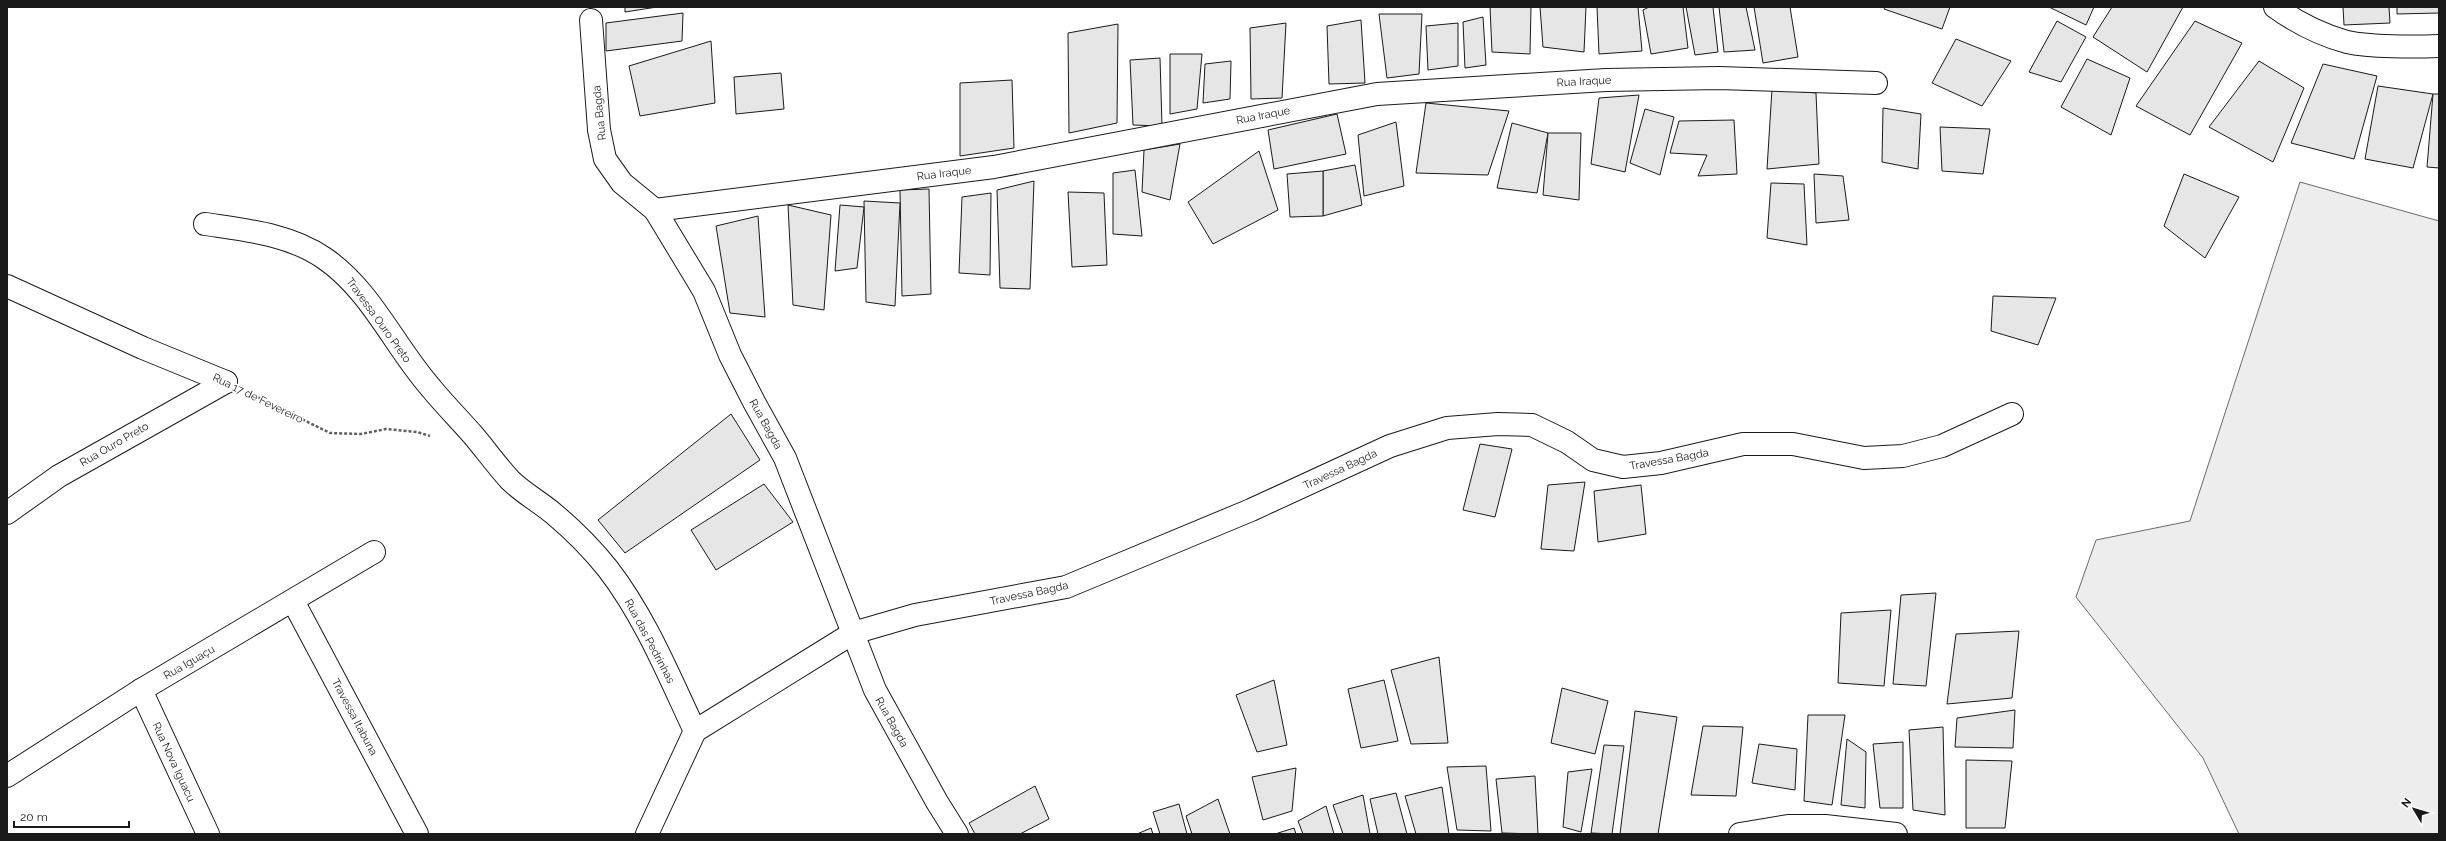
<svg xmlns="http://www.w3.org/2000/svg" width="2446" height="841" font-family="Raleway,sans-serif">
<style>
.built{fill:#ededed;stroke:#6a6a6a}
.building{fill:#e6e6e6;stroke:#1a1a1a}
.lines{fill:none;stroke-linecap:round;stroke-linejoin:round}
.minor-casing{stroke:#1a1a1a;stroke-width:24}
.path{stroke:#5f5f5f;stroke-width:2.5;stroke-dasharray:3 2;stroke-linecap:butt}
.minor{stroke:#fff;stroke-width:22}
.labels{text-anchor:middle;stroke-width:3;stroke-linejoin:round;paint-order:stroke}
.street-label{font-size:11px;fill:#1a1a1a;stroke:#fff}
</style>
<rect width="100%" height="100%" fill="#fff"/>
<path class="built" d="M2300,182L2439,221V834H2239L2203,758L2076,597L2096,540L2190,521Z"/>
<g class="building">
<path d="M625,7H657L625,12Z"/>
<path d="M1490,7H1531L1530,54L1492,52Z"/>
<path d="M1540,7H1586L1584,52L1543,47Z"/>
<path d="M1597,7H1638L1642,51L1599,54Z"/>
<path d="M1649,7H1683L1688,48L1651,54L1643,10Z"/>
<path d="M1686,7H1713L1718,52L1695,55Z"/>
<path d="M1719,7H1746L1755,50L1724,52Z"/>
<path d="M1754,7H1790L1798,57L1763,63Z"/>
<path d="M1885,7H1950L1942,29L1884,9Z"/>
<path d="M2049,7H2094L2086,25Z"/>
<path d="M2112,7H2183L2147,72L2093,37Z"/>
<path d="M2343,7H2389L2390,23L2344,25Z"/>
<path d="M2397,7H2439V13L2397,14Z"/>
<path d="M683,13L682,41L606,51V23Z"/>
<path d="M1379,14H1422L1419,74L1387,78Z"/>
<path d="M1483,17L1486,65L1465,68L1463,22Z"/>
<path d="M1361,20L1365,83L1329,84L1327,26Z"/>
<path d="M2057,21L2086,37L2061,82L2029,72Z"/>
<path d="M2195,21L2242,43L2190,135L2136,106Z"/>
<path d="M1286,23L1282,98L1251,99L1250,28Z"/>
<path d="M1458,23V66L1428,70L1426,26Z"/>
<path d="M1118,24L1117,123L1069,133L1068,33Z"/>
<path d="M1956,39L2011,61L1982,106L1932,83Z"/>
<path d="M711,41L715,103L640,116L629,66Z"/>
<path d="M1170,54H1202L1197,109L1170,114Z"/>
<path d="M1160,58L1162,126L1133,125L1130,60Z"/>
<path d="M2087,59L2130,78L2111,135L2061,107Z"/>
<path d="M1231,61L1230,99L1203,103L1205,64Z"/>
<path d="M2259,61L2304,88L2273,162L2209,127Z"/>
<path d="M2323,64L2377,76L2354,159L2291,143Z"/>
<path d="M781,73L784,109L736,114L734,77Z"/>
<path d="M1012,80L1014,148L960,156V83Z"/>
<path d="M2378,86L2433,94L2413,168L2365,159Z"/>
<path d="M1772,89L1816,93L1819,164L1767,169Z"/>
<path d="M2433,94H2439V168L2427,167Z"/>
<path d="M1639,95L1625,172L1591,164L1599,98Z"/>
<path d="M1426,103L1509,111L1488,175L1416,173Z"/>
<path d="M1883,108L1921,114L1918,169L1882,162Z"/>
<path d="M1645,109L1674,117L1660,175L1630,163Z"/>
<path d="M1337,114L1346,154L1274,169L1268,130Z"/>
<path d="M1734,120L1737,174L1698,176L1707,155L1670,153L1679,121Z"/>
<path d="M1396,122L1404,186L1364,196L1358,135Z"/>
<path d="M1512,123L1548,133L1537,193L1497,188Z"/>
<path d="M1940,127L1990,129L1983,174L1942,171Z"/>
<path d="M1548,133H1581L1579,200L1543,195Z"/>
<path d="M1180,144L1170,200L1142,192L1144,150Z"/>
<path d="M1259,151L1278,210L1213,244L1188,202Z"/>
<path d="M1355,165L1362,205L1323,216V171Z"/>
<path d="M1135,170L1142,236L1113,234V173Z"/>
<path d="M1323,171V216L1290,217L1287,174Z"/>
<path d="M1814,174L1843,176L1849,220L1816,223Z"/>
<path d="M2184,174L2239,197L2205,258L2164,226Z"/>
<path d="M1034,181L1030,289L1000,288L997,190Z"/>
<path d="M1771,183L1804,184L1807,245L1767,238Z"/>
<path d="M929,189L931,294L902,296L900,190Z"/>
<path d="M1068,192L1104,193L1107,265L1072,267Z"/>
<path d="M991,193L990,275L959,273L962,197Z"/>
<path d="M864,201L900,203L895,306L866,302Z"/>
<path d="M788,205L831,215L824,310L793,305Z"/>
<path d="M840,205L864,207L857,268L835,271Z"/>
<path d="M758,216L765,317L730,313L716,226Z"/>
<path d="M1993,296L2056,298L2038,345L1991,331Z"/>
<path d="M731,414L760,460L625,553L598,520Z"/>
<path d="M1480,444L1512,449L1495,517L1463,510Z"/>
<path d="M1585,482L1574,551L1541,549L1548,485Z"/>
<path d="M764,484L793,522L716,570L691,530Z"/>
<path d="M1641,485L1646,534L1598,542L1594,491Z"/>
<path d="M1936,593L1926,686L1893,684L1901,595Z"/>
<path d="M1891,610L1884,686L1838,683L1841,613Z"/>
<path d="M2019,631L2012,698L1947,704L1956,634Z"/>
<path d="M1439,657L1448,743L1411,744L1391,670Z"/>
<path d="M1274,680L1287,745L1257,752L1236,695Z"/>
<path d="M1384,680L1398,741L1361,748L1348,689Z"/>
<path d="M1562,688L1608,701L1595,754L1551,743Z"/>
<path d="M2015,710L2013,748L1955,747L1957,718Z"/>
<path d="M1635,711L1677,717L1658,834H1620Z"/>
<path d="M1808,715H1845L1832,805L1804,801Z"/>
<path d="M1703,726L1743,727L1736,796L1691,795Z"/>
<path d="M1943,727L1945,815L1913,810L1909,730Z"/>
<path d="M1847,739L1866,752L1865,808L1841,805Z"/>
<path d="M1903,742V808H1880L1873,744Z"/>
<path d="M1759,744L1797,749L1795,790L1752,783Z"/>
<path d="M1604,745L1624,746L1612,834L1591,833Z"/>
<path d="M1966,760L2012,761L2005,828H1966Z"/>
<path d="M1486,766L1491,831L1457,830L1447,767Z"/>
<path d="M1296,768L1292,811L1263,820L1252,777Z"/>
<path d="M1592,769L1581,832L1563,827L1568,772Z"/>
<path d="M1535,776L1538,834L1502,833L1496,779Z"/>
<path d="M1035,786L1049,819L1020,834H975L969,823Z"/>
<path d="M1442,787L1449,834H1416L1405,796Z"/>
<path d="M1396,793L1407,834H1378L1370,799Z"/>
<path d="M1363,795L1370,834H1343L1333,805Z"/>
<path d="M1218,799L1230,834H1192L1186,816Z"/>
<path d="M1179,804L1187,834H1160L1153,812Z"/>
<path d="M1326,806L1334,834H1303L1298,821Z"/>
<path d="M1151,828L1153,834H1137Z"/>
<path d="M1294,828L1296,834H1275Z"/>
</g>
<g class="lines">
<g class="minor-casing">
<g id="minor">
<path d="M2275,7C2296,22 2321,35 2347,42C2370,47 2414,47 2439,46"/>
<path d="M591,20L599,130L605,159L622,183L655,210L704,291L730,355L754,402L785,458L875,690L937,802L957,834"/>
<path d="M655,210L994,167L1377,94L1606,80L1719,78L1876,83"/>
<path d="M205,224C245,230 289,234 324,258C371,290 394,346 431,388C444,404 459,419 473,435C485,449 497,466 510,480C523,493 540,502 554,514C573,530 592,549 608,569C645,617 669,676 695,731L647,834"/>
<path d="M7,286L143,348L226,382"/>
<path d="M7,513L59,476L226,382"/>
<path d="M293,601L417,834"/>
<path d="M141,690L208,834"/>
<path d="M695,731L853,633L915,615L1066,587L1251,510L1390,446L1447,428L1498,424L1532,425L1567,442L1593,460L1623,467L1661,463L1743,444H1793L1864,458L1903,456L1942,446L2012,414"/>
<path d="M7,776L141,690L374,552"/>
<path d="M1740,834L1788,826H1825L1896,834"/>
</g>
</g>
<path class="path" d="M253,395L330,433L361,434L386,429L417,432L430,436"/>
<use href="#minor" class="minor"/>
</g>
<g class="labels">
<g class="street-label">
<text transform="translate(1584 81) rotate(-3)" y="4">Rua Iraque</text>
<text transform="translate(599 113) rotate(-96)" y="4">Rua Bagda</text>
<text transform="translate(1263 115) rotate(-11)" y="4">Rua Iraque</text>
<text transform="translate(944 173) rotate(-7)" y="4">Rua Iraque</text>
<text transform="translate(379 320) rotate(54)" y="4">Travessa Ouro Preto</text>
<text transform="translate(258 398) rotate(26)" y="4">Rua 17 de Fevereiro</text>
<text transform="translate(766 424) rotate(61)" y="4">Rua Bagda</text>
<text transform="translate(114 444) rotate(-30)" y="4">Rua Ouro Preto</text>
<text transform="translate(1669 459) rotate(-10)" y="4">Travessa Bagda</text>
<text transform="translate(1340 469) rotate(-25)" y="4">Travessa Bagda</text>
<text transform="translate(1029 593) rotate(-12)" y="4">Travessa Bagda</text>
<text transform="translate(650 641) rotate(62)" y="4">Rua das Pedrinhas</text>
<text transform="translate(189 662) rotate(-30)" y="4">Rua Iguaçu</text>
<text transform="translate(355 717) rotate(62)" y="4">Travessa Itabuna</text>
<text transform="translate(892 722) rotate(61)" y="4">Rua Bagda</text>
<text transform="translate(174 762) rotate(65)" y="4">Rua Nova Iguacu</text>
</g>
</g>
<rect width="2446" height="841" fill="none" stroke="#1a1a1a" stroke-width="16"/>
<g transform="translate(2414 809) rotate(308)" stroke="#ffffff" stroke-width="3" paint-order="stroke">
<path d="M0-3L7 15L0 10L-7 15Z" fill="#1a1a1a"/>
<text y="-6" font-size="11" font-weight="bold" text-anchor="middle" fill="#1a1a1a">N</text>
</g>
<path d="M14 821v6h115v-6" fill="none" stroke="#1a1a1a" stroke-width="2"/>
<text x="20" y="821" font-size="12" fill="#1a1a1a" stroke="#ffffff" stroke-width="3" paint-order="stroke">20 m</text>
</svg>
